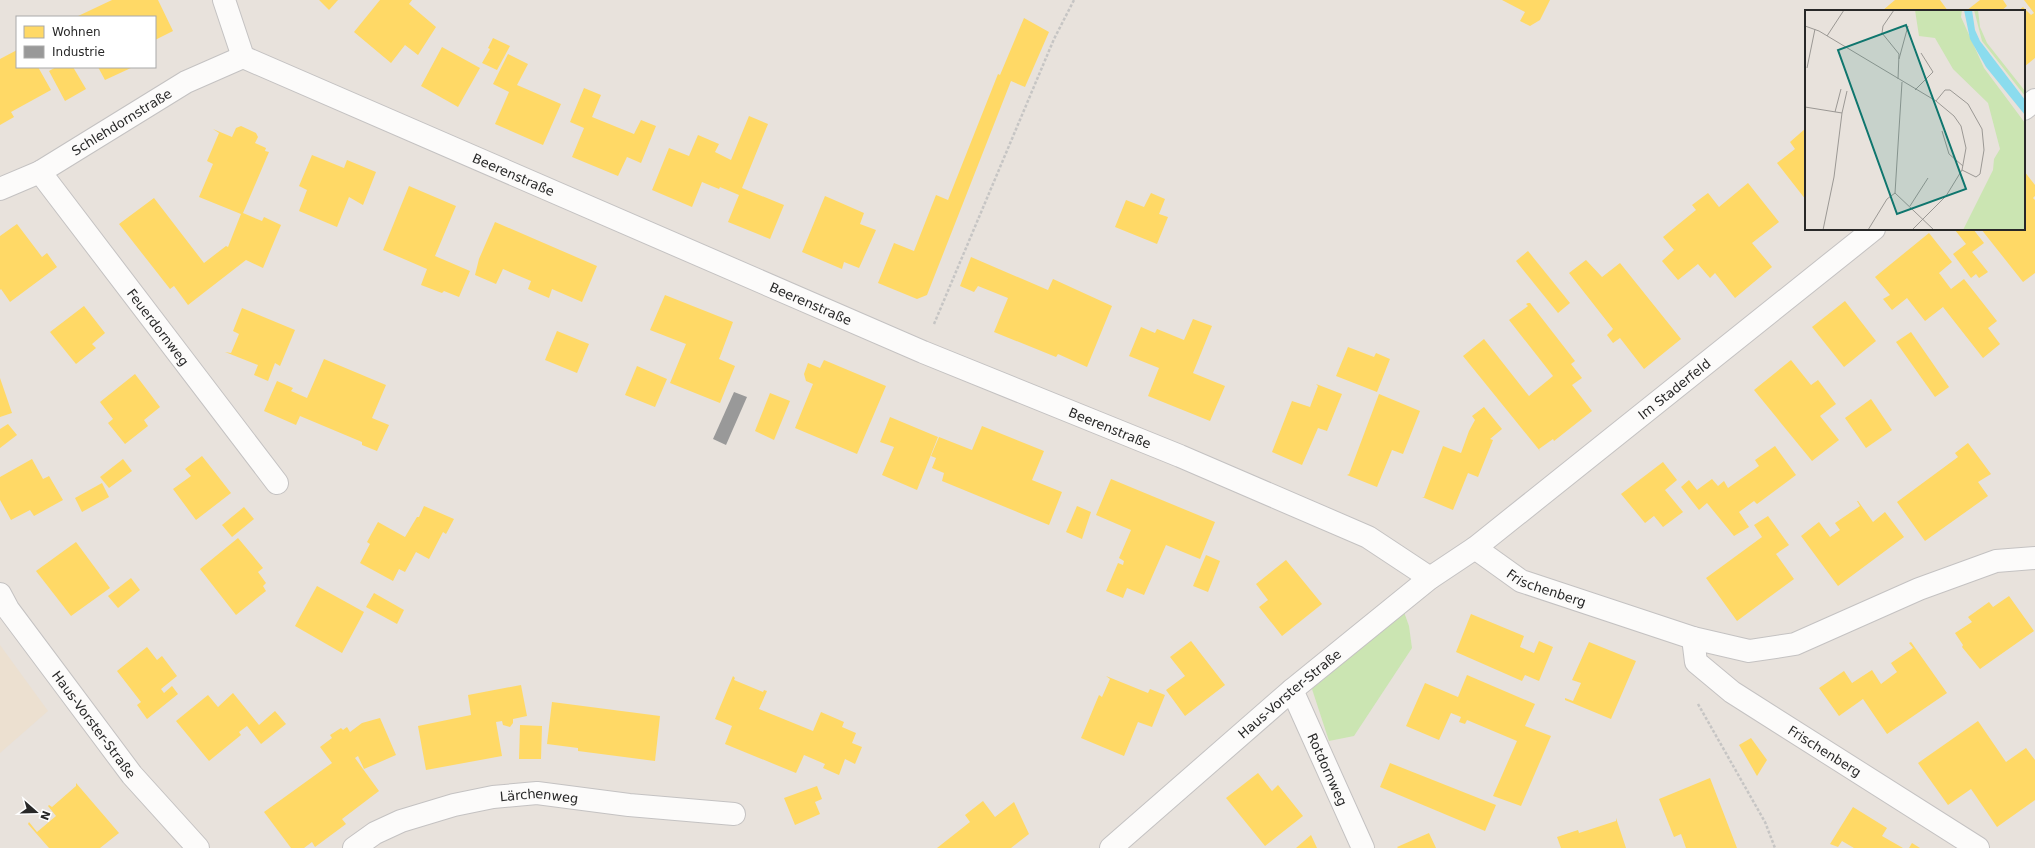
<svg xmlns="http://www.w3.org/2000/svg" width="2035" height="848" font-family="'DejaVu Sans',sans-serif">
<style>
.education{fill:#ece0d0}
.green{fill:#cbe5b2}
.homes{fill:#ffd966}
.industry{fill:#999}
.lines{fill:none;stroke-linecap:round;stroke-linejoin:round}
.street-casing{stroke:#c4c2c2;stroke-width:24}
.path{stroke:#c6c5c4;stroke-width:2.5;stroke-dasharray:3 2;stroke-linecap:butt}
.street{stroke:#fcfbfa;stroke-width:22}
.labels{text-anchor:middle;stroke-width:4;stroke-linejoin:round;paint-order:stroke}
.street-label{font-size:13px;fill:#282828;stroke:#fff}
.inset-road{fill:none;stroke:#9b9894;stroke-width:1}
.view{fill:#0f766e;fill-opacity:0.15;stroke:#0f766e;stroke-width:2}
.inset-edge{fill:none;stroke:#282828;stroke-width:2}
</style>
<rect width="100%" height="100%" fill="#e8e2dc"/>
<path class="education" d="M0,645L48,711L0,753Z"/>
<path class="green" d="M1404,612L1409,626L1412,648L1354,736L1329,741L1312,689Z"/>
<g class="homes">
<path d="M112,0H158L173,31L155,40V17H76Z"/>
<path d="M319,0H338L329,10Z"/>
<path d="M380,0H412L409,4L436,27L418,55L405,45L391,63L354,32Z"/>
<path d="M1502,0H1550L1540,20L1530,26L1520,21L1525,12Z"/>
<path d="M1895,0H1940L1948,11H1882Z"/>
<path d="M1980,0H2003L2007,6L2001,11H1966Z"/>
<path d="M2024,0H2035V58L2024,67V11H2018L2023,7L2031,15L2034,13Z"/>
<path d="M1024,18L1049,32L1025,87L1011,81L927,295L917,299L878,283L894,243L914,251L936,195L948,200L998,74L1000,75Z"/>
<path d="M493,38L510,46L497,70L482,63L490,49L488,48Z"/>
<path d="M442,47L480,68L458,107L421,86Z"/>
<path d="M17,50V67H38L51,90L11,112L14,117L0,125V59Z"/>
<path d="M508,54L528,64L517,85L561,104L543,145L495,124L509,92L493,84Z"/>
<path d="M56,67H73L86,89L65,101L49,71Z"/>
<path d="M98,67H133L105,80Z"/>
<path d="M584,88L601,95L592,117L634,134L641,120L656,126L641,163L627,157L618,176L572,157L584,128L570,122Z"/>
<path d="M749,116L768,124L742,188L784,205L770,239L728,222L739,195L720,187L719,189L702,182L692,207L652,190L669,148L689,156L698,135L719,144L715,152L731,160Z"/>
<path d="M241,126L256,133L258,137L255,143L266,148L265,151L269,152L243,213L262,221L264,217L281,225L263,268L246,260L188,305L174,286L170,289L119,224L154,198L204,263L226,246L228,247L241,214L199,197L213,164L207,161L219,133L213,129L232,137L236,128Z"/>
<path d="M1806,128V200L1777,163L1795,149L1790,142Z"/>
<path d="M312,155L344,168L347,160L376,172L363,205L349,197L337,227L299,211L307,190L299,186Z"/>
<path d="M2024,171L2035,185V196L2033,198L2035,200V273L2023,282L1981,229H2024Z"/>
<path d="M1748,183L1779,222L1752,243L1772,267L1735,298L1715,273L1710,278L1698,264L1678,280L1662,261L1674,250L1663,237L1696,210L1692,205L1708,193L1719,207Z"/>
<path d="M409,186L456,206L435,256L470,271L459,297L444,291L442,293L421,285L427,269L383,250Z"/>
<path d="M1151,193L1165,199L1159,214L1168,217L1157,244L1115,227L1126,200L1144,207Z"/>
<path d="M825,196L864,213L860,224L876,230L859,268L844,262L842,269L802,252Z"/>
<path d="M495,222L597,266L582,302L552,289L549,298L528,289L531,281L503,269L496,284L475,275L479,259Z"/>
<path d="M17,224L42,257L47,253L57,267L10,302L1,289L0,290V236Z"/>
<path d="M1956,229H1973L1984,243L1972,252L1988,272L1979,278L1976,274L1971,278L1953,254L1966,244L1955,230Z"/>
<path d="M1929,233L1952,262L1939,273L1951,289L1964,279L1997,321L1988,328L2000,344L1983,358L1943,307L1925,321L1907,298L1892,310L1883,299L1890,295L1875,277Z"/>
<path d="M1528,251L1570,303L1558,313L1516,261Z"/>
<path d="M971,257L1048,290L1053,279L1112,306L1087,367L1058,354L1056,357L994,332L1008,298L978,286L974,292L960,286Z"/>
<path d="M1586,260L1602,277L1620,263L1681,339L1644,369L1620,338L1613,343L1607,335L1613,329L1569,273Z"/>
<path d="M665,295L733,322L719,359L735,366L720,403L670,383L686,344L650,330Z"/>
<path d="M1845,301L1876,341L1844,367L1812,327Z"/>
<path d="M1528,303H1530L1575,361L1571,364L1582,378L1572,385L1592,411L1554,441L1553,439L1539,449L1540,451L1463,356L1484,339L1529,396L1553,376L1509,320L1528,306L1526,304Z"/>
<path d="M84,306L105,333L92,344L96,348L76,364L50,332Z"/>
<path d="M242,308L295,330L280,366L275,363L268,381L254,375L258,365L225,352L231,353L239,334L233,331Z"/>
<path d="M1193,319L1212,326L1193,373L1225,386L1210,421L1148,396L1159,368L1129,356L1141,327L1155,333L1157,329L1184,340Z"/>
<path d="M557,331L589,344L577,373L545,360Z"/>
<path d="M1911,332L1949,387L1935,397L1896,342Z"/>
<path d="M1348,347L1374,357L1376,353L1390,359L1377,392L1336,376Z"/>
<path d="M324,359L386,385L372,418L389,425L377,451L362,445V442L300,416L296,425L264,411L277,381L293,388L291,391L307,398Z"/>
<path d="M824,360L886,386L857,454L795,428L813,384L806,381L804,374L808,363L820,368Z"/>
<path d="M1791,360L1811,385L1818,380L1836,404L1820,416L1839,440L1812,461L1754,390Z"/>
<path d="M637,366L667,379L655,407L625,395Z"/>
<path d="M135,374L160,407L144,420L148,426L125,444L108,423L113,419L100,402Z"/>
<path d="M0,378L12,413L0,417Z"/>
<path d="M1316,384L1342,394L1327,431L1318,428L1302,465L1272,452L1292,401L1310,407L1318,386Z"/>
<path d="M770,393L790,401L774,440L755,431Z"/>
<path d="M1379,394L1420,411L1403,454L1392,450L1377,487L1347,475L1349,474Z"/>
<path d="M1871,399L1892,430L1866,448L1845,418Z"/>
<path d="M1484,407L1502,429L1490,439L1493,440L1478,477L1468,473L1453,510L1422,497H1424L1443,446L1461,453L1469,431L1475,420L1472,416Z"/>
<path d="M890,417L938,437L917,490L882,475L894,447L880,442Z"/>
<path d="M8,424L17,435L0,448V429Z"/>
<path d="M982,426L1044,451L1032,480L1062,492L1049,525L942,481L944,473L932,468L936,458L931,456L939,437L972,450Z"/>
<path d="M1968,443L1991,474L1978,482L1988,496L1925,541L1897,502L1958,457L1955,453Z"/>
<path d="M1775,446L1796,475L1757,504L1754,501L1739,512L1749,527L1734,536L1707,503L1699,510L1681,487L1689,480L1697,490L1712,479L1718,486L1724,481L1728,488L1759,466L1755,460Z"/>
<path d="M202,456L231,493L196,520L173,489L191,476L185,469Z"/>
<path d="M32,459L43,479L49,476L63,500L34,516L30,510L11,520L0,500V477Z"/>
<path d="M123,459L132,471L109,488L100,477Z"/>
<path d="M1663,462L1677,480L1665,490L1683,512L1663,527L1654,516L1645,523L1621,494Z"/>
<path d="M1111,479L1215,522L1200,559L1166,545L1144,595L1127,588L1123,598L1106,591L1118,563L1123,565L1124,561L1119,558L1131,530L1096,515Z"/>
<path d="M102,483L109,497L82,512L75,498Z"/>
<path d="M1857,501H1858L1873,522L1885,512L1904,537L1838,586L1801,536L1819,522L1830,537L1840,530L1835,523L1860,506Z"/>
<path d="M424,506L454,519L446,534L443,532L429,559L416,552L405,572L399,569L393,581L360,563L370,544L367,542L378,522L405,537L417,517H419Z"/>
<path d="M1077,506L1091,512L1082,539L1066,532Z"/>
<path d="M244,507L254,519L232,537L222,525Z"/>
<path d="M1768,516L1789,545L1776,554L1794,579L1737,621L1706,578L1762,537L1754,525Z"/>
<path d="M238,538L263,568L258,572L266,583L263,586L266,591L236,615L200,569Z"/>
<path d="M76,542L110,588L71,616L36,571Z"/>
<path d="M1206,555L1220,561L1208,592L1193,586Z"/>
<path d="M1286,560L1322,604L1282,636L1259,607L1268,600L1256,584Z"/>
<path d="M131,578L140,590L118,608L108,596Z"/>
<path d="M317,586L364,612L342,653L295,626Z"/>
<path d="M374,593L404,610L397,624L366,607Z"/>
<path d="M2009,596L2034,631L1980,669L1962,647L1963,645L1955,633L1972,622L1968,617L1989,602L1993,607Z"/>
<path d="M1471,614L1524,636L1520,647L1534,653L1539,641L1553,647L1539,681L1525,675L1522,681L1456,652Z"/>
<path d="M1191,641L1225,685L1185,716L1166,690L1185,676L1170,657Z"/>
<path d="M1589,642L1636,661L1611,719L1565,700V698L1573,701L1581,683L1572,680Z"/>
<path d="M1911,642L1947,693L1887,734L1863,699L1839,716L1819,688L1844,671L1852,683L1872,670L1881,684L1897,672L1891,663L1913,648L1909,643Z"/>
<path d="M147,647L157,660L162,656L177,676L161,689L164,693L172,686L178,694L147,719L137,705L141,702L117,671Z"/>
<path d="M1467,675L1535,704L1525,726L1551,736L1521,806L1493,796L1517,741L1467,720L1465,724L1459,722L1461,717L1451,713L1439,740L1406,726L1425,683L1458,697Z"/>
<path d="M733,676L735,678L734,680L763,692L764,690L767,691L759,709L813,731L821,712L844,722L842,727L856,733L852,743L862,747L855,764L845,759L839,775L823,768L825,764L804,755L796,773L725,744L732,726L715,719Z"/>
<path d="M1106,676L1148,693L1150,689L1165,695L1152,727L1138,722L1124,756L1081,738L1099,695L1102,697L1110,679Z"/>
<path d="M521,685L527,716L513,719V723L510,727L503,725L502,721L496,722L502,756L426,770L418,726L471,715L468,695Z"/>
<path d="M233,693L259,725L275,711L286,724L261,744L247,726L239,732L241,735L209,761L176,721L208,695L218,707Z"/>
<path d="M552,702L660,716L655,761L578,751V748L547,744Z"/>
<path d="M380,718L396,755L364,769L358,756L355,758L379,791L342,819L346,824L315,847L312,842L304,848H291L264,812L332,763L320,747L332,738L330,735L341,728L343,730L347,727L350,732L362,723Z"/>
<path d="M1978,721L2006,762L2026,748L2035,760V800L1997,827L1971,789L1948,805L1918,763Z"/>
<path d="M520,725L542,726L541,759H519Z"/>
<path d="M1751,738L1767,760L1757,776L1739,745Z"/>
<path d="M1390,763L1496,805L1485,831L1380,787Z"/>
<path d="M1258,773L1272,791L1278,785L1303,816L1265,846L1226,798Z"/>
<path d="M1710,778L1737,848H1686L1681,834L1674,837L1659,799Z"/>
<path d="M76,783L119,833L100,848H49L28,824L29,822L37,832L56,816L48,806L49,805L52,807L76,786Z"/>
<path d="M817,786L822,799L815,802L820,814L795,825L784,798Z"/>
<path d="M983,801L995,817L1014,802L1029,834L1011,848H937L970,822L965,815Z"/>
<path d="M1853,807L1887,828L1882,836L1903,848H1854L1842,841L1838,847L1830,844Z"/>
<path d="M1616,818L1626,848H1561L1557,837L1578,830L1579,833L1616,821Z"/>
<path d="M1429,833L1436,848H1398L1397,847Z"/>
<path d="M1311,835L1317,848H1296Z"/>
<path d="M1912,843L1920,848H1909Z"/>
</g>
<path class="industry" d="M734,392L747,397L726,445L713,439Z"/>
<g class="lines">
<g class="street-casing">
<g id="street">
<path id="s1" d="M224,0L243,57L923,352L1180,456L1368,537L1430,578"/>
<path d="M2024,109L2035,100"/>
<path id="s2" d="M40,172L277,483"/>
<path id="s3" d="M0,189L40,172L186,82L243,57"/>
<path id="s4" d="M1475,548L1521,581L1693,638L1749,651L1795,644L1919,589L1996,561L2035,558"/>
<path id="s5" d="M0,594L8,609L132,775L198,848"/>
<path id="s6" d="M1693,638L1696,662L1732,692L1978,848"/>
<path id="s7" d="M1292,690L1363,848"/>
<path id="s8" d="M354,848L375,833L401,821L454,805L493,797L537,793L629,805L734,814"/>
<path id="s9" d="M1111,848L1292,690L1430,578L1475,548L1874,229"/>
</g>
</g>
<g class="path">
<path d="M934,324L1054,39L1074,0"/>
<path d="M1698,704L1765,822L1775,848"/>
</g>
<use href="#street" class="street"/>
</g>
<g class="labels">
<g class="street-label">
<text dy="5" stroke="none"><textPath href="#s3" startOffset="139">Schlehdornstraße</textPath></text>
<text dy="5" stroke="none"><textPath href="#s1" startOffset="355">Beerenstraße</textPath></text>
<text dy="5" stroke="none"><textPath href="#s1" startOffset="679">Beerenstraße</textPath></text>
<text dy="5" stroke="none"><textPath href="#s2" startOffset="195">Feuerdornweg</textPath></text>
<text dy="5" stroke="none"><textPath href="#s9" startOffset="727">Im Staderfeld</textPath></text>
<text dy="5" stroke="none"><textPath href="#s1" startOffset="1003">Beerenstraße</textPath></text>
<text dy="5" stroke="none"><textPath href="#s4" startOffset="83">Frischenberg</textPath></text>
<text dy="5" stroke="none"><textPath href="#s9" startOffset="236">Haus-Vorster-Straße</textPath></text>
<text dy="5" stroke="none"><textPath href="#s5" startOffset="161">Haus-Vorster-Straße</textPath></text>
<text dy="5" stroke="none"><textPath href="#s6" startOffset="181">Frischenberg</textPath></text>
<text dy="5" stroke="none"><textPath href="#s7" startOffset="87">Rotdornweg</textPath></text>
<text dy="5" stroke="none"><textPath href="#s8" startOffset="196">Lärchenweg</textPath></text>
</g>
</g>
<g transform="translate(1805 10)">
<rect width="220" height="220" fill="#e8e2dc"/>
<path d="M110,0H157L156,7L179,58L220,113V220H158L188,160L189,149L195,139L183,93L148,59L130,28L114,26ZM169,0H173L175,17L182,33L220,81V86L177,31Z" fill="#cbe5b2"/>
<path d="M159,0H167L170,20L175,31L220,90V105L181,57L165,29Z" fill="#8bdcee"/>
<path class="inset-road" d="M89,0L78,16L77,23L94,44L93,69M0,16L14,21L131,91L149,106L156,116L161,138L157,160L141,186L107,220M22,26L39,0M94,49L103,16M2,58L10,19M110,80L128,62L116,43M131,91L140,80H145L163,94L177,119L179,140L175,164L171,167L157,160M0,97L37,103L29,167L18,220M30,102L36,79M37,103L42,81M137,121L144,144L158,156M90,183L129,220M105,196L123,168M63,220L82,189L90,183L97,72"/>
<path class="view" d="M101,15L161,179L92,204L33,40Z"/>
<rect width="220" height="220" class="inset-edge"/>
</g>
<rect x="16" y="16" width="140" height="52" fill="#ffffff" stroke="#a9a9a9"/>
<rect x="24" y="26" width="20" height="12" fill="#ffd966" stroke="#a9a9a9"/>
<text x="52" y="36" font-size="12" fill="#282828">Wohnen</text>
<rect x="24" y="46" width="20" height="12" fill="#999999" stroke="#a9a9a9"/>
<text x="52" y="56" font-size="12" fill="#282828">Industrie</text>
<g transform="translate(36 812) rotate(110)" stroke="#ffffff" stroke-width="3" paint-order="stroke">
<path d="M0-3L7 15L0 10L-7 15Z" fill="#282828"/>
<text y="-6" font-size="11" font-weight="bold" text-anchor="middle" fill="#282828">N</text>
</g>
</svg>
